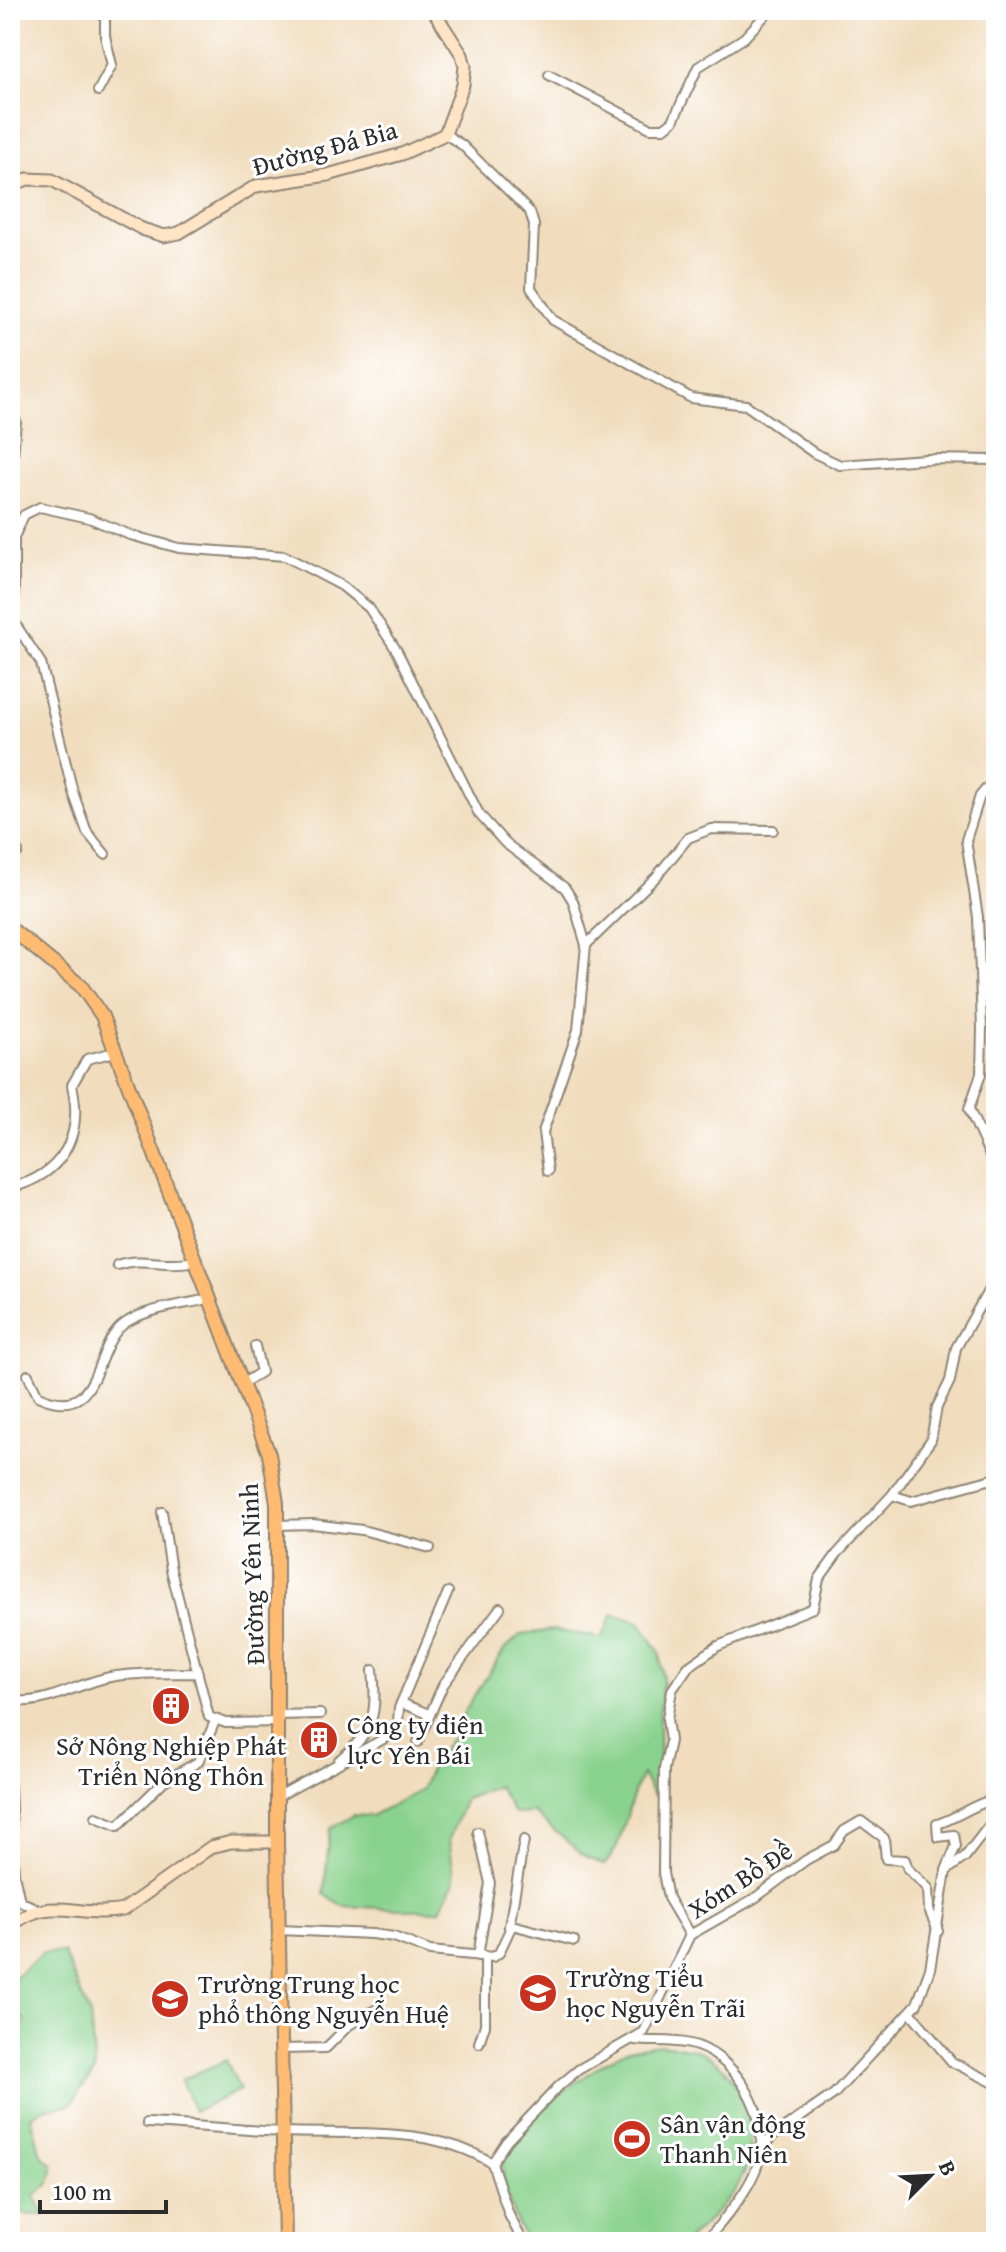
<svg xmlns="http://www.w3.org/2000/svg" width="1006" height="2252" font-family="'Gentium Book Plus',serif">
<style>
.green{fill:#89d28d;stroke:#5a7e5c;stroke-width:2}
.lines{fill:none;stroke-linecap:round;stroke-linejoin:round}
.street-casing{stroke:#8e8474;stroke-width:12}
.secondary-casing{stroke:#8e8474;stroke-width:15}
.primary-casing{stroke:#8e8474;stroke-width:16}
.street{stroke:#fff;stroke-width:8}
.secondary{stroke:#ffe4c6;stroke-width:11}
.primary{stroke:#ffbb71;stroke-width:12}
.labels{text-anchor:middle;stroke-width:6;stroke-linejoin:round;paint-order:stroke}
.street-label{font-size:26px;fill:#2b2b2b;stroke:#fff}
.poi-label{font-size:26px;fill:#2b2b2b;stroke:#fff;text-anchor:start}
</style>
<rect width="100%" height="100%" fill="#fff"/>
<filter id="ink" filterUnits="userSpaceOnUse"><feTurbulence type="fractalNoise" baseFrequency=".0125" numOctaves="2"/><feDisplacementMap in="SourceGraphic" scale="16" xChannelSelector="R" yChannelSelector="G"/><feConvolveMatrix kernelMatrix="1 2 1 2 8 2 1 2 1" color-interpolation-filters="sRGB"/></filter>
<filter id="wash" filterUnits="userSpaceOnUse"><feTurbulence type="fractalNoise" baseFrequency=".006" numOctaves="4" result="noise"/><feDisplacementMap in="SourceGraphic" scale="32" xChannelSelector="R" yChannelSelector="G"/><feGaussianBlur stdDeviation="1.8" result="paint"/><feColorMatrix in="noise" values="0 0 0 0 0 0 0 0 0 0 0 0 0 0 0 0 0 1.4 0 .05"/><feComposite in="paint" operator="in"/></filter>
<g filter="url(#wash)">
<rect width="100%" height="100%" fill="#f1ddbe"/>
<g class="green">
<path d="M613,1614L640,1622L660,1653L663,1680L659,1722L660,1797L653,1794L642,1775C626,1803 625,1845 604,1865L584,1856L534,1813L514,1814L498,1786L465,1799L449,1839L455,1881L439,1911L343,1906L324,1894L330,1829L354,1815L371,1816L421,1790L433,1762L457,1731L464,1712L504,1650L520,1635L552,1630L602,1638Z"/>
<path d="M63,1952L90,2015L95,2071L69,2106L44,2108L31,2116L41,2155L53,2165C53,2183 48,2187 34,2195L45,2215L10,2214V2038L26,2021L10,2007V1981L43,1953Z"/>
<path d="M659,2044C671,2046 684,2046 696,2050C739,2065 758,2124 747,2165C738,2196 708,2221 685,2242H528C514,2221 501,2187 503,2161C507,2128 594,2067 623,2052C634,2047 647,2046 659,2044Z"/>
<path d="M226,2060L240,2090L194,2111L181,2080Z"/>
</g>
</g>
<g filter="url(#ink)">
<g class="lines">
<g class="street-casing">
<g id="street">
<path d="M549,75L650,128H664L673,121L698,67L744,38L770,10"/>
<path d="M98,91L112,65L105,36V10"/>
<path d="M445,134L462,145L530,212L534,225L531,288L553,320L691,398L746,405L814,453L840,465L926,459L996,460"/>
<path d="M10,491L16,421"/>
<path d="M10,603L14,596V537L24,515L40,507L89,518L130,535L179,548L285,556L342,586L369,608L397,651L479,814L505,843L565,888L573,901L586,945"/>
<path d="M10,616L41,663L73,792L87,832L105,854"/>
<path d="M996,777L980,796L966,840L978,917L982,1029L981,1074L969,1109L996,1169"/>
<path d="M10,847L18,852"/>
<path d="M548,1171L543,1132L578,1030L586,945L656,877L688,838L711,829L773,830"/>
<path d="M10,1188C62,1175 84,1137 72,1085L87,1059L115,1052"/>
<path d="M117,1265C143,1256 166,1268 194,1261"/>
<path d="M28,1375L38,1396C103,1425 91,1348 124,1324C146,1308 183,1305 208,1299"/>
<path d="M242,1384L261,1372L255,1346"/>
<path d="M892,1495L911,1501L996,1478"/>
<path d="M162,1512L171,1570L209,1717L226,1723L277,1722"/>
<path d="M277,1525L313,1524L362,1530L430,1548"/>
<path d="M10,1691L19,1701C51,1703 78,1683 110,1677C138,1672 169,1674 198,1673"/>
<path d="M401,1703L429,1714"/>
<path d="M277,1715L320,1714"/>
<path d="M418,1742L443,1685L500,1608"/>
<path d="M339,1760C375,1731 377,1714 373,1670"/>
<path d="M10,1788L14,1874L20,1901L37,1909"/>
<path d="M277,1797L387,1737L398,1722L399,1708L448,1592"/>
<path d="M96,1817L118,1826L164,1781L198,1762L215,1721"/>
<path d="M946,1870L956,1846L954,1835L938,1837L937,1824C958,1818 974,1803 996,1799"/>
<path d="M509,1927L524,1840"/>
<path d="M279,1930L372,1934L394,1937L430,1951L493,1957L499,1953L512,1925L574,1941"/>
<path d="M690,1935L668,1898L663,1873L664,1769L670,1741L667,1719L672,1690L688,1667L718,1646L813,1608L819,1579L837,1554L892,1495L931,1440L937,1407L950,1381L956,1348L996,1277"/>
<path d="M478,1956L490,1883L478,1832"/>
<path d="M911,2013L952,2062L996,2084"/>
<path d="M635,2040C653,2042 673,2040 690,2044C732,2053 765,2107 761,2148C759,2181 725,2218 705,2242"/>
<path d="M479,2043L485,2025V1956"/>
<path d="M281,2049L326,2048L349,2025L375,2010"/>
<path d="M147,2123C192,2125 237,2130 282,2132C353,2135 428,2124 492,2163L509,2215L523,2242"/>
<path d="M761,2148L773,2136L834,2094L917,2004L930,1969L946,1871L965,1857L995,1818"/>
<path d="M492,2163L506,2142L560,2085L578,2070L644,2032L690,1935L755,1898L806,1860L834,1845L844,1831L861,1821L884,1838L886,1859L905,1860L908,1869L928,1888L929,1910L938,1931"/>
</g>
</g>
<g class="secondary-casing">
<g id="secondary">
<path d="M10,187L27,179L52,180L142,229L164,236L179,233L256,186L328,175L402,154L445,134L463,85L465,66L462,55L433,10"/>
<path d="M10,1927C47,1893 79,1919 123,1910L211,1847L231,1842H277"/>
</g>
</g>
<g class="primary-casing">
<path id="primary" d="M10,928L81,986L102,1016L269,1454L277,1503V1842L285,2242"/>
</g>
<use href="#street" class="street"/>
<use href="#secondary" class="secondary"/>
<use href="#primary" class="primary"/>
</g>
</g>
<defs>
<g id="building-disc" transform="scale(2)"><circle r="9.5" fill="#c8321e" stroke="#fff"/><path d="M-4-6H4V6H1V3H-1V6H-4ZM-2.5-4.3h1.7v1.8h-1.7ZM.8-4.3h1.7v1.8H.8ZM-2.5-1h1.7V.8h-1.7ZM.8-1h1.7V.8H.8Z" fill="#fff"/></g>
<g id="school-disc" transform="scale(2)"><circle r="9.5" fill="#c8321e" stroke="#fff"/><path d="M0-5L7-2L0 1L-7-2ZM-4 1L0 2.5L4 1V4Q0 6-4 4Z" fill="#fff"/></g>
<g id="stadium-disc" transform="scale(2)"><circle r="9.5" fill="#c8321e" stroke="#fff"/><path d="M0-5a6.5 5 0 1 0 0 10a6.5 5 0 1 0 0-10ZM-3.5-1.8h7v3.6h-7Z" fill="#fff"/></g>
</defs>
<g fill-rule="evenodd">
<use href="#building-disc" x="171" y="1706"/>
<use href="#building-disc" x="319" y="1740"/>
<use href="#school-disc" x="538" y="1993"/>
<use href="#school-disc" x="170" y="1999"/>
<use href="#stadium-disc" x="632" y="2139"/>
</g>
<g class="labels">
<g class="street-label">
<text transform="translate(325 148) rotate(-15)" y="9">Đường Đá Bia</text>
<text transform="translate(252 1574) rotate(-92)" y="9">Đường Yên Ninh</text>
<text transform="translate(740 1880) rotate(-33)" y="9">Xóm Bồ Đề</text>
</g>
<g class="poi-label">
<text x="347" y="1734">Công ty điện<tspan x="347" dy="30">lực Yên Bái</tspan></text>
<text x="171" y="1755" text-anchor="middle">Sở Nông Nghiệp Phát<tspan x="171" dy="30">Triển Nông Thôn</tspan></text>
<text x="566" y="1987">Trường Tiểu<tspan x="566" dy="30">học Nguyễn Trãi</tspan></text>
<text x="198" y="1993">Trường Trung học<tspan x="198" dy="30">phổ thông Nguyễn Huệ</tspan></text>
<text x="660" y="2133">Sân vận động<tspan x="660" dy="30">Thanh Niên</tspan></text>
</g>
</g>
<rect width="1006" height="2252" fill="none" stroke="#fff" stroke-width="40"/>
<g transform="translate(930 2176) rotate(66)" stroke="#ffffff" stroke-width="6" paint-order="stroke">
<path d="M0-6L14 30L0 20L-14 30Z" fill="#2b2b2b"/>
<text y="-12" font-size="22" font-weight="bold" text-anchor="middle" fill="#2b2b2b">B</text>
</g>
<path d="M40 2200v12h126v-12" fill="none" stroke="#2b2b2b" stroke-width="4"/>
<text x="52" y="2200" font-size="24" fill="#2b2b2b" stroke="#ffffff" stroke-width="6" paint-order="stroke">100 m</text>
</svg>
